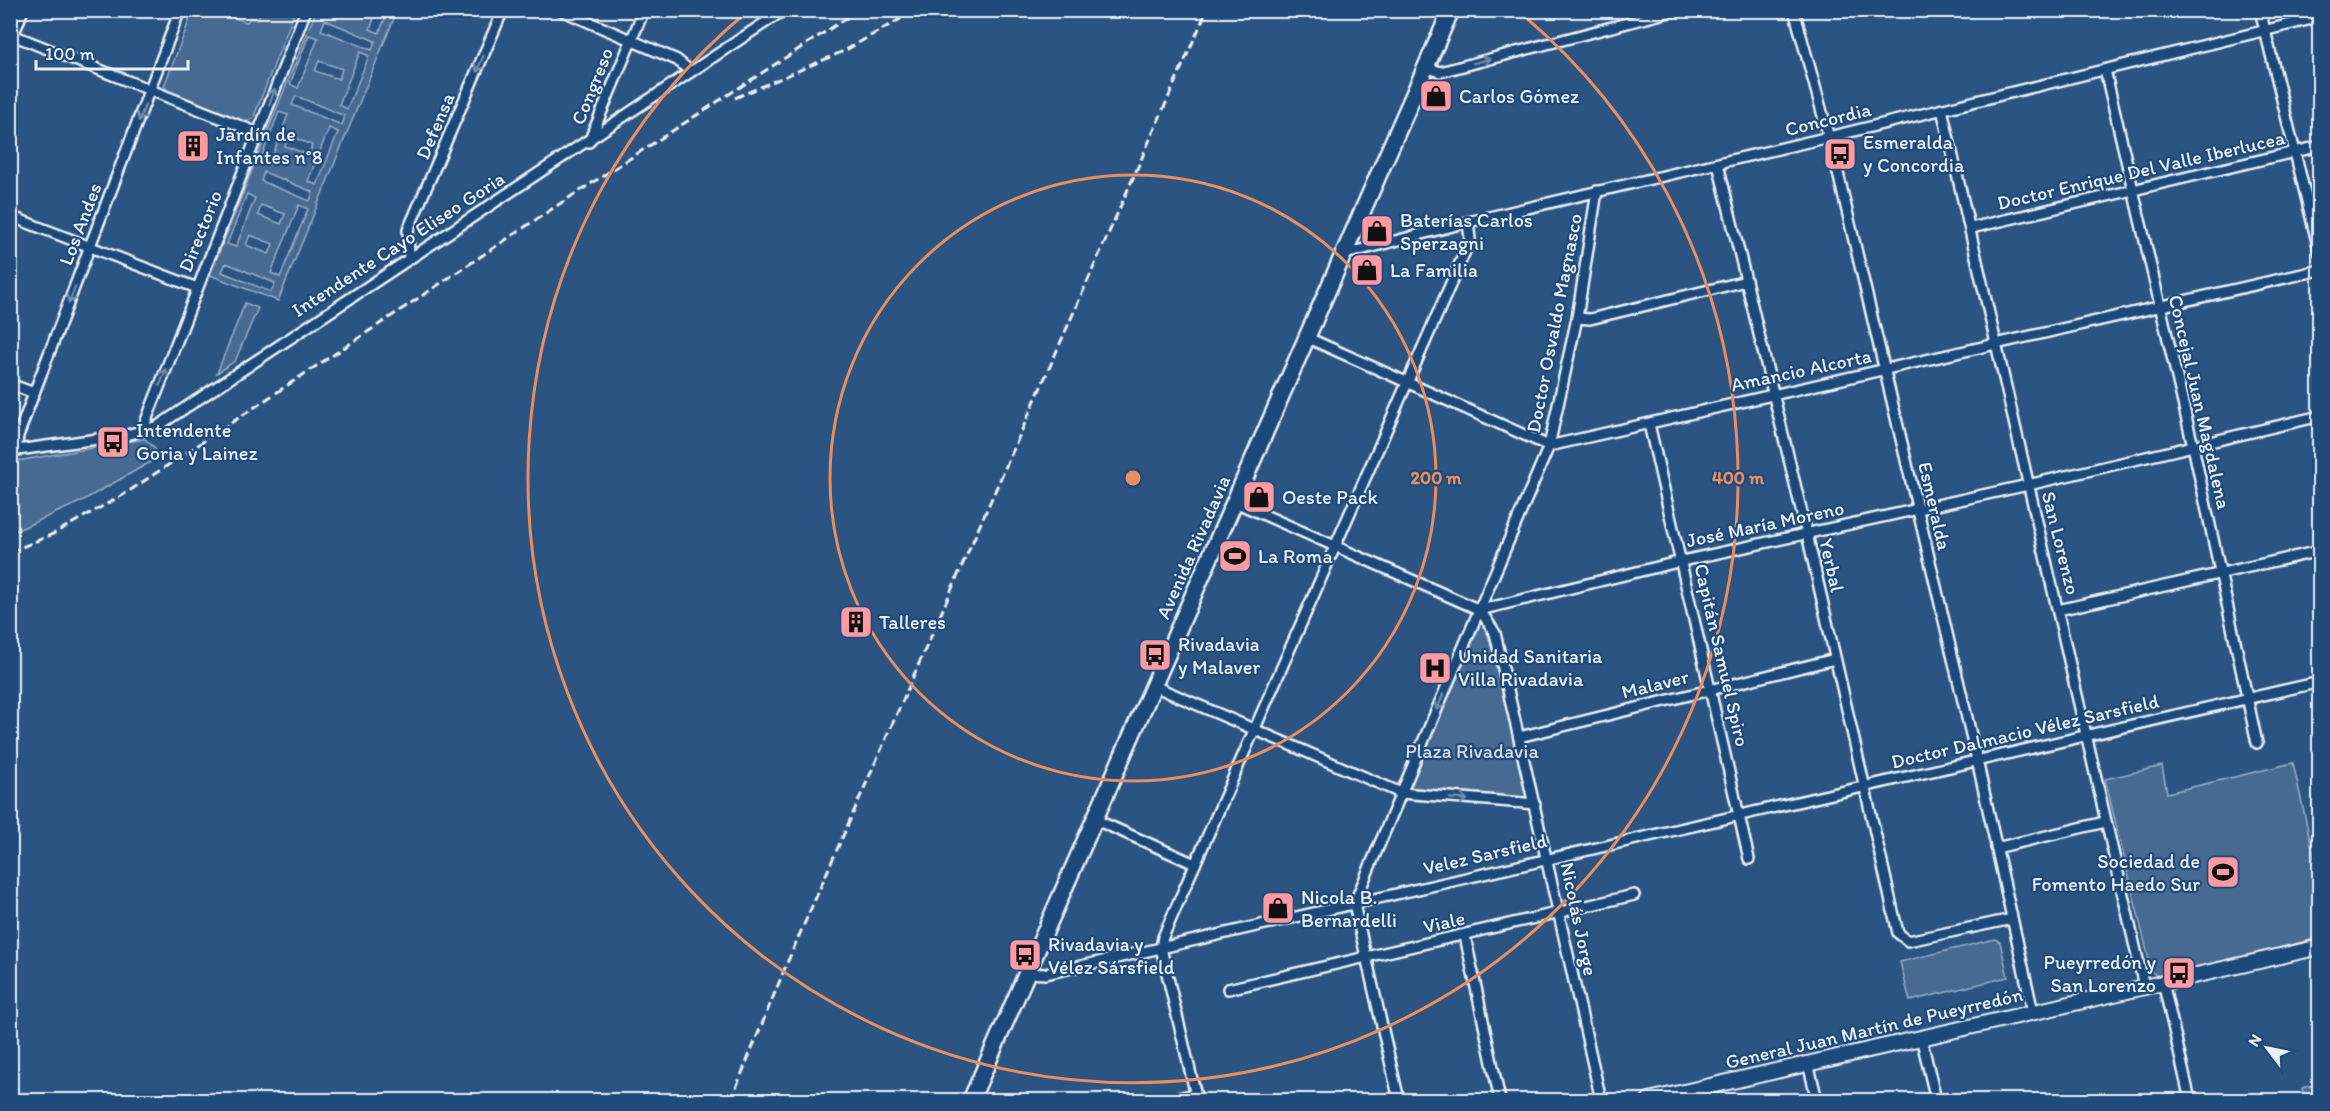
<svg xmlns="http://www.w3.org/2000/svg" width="2330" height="1111" font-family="Itim,sans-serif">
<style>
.green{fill:#476b93;stroke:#98aec6;stroke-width:1.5;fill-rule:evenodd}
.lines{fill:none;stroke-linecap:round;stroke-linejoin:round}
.street-casing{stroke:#e8f1f8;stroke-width:14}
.secondary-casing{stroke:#e8f1f8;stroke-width:18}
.primary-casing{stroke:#e8f1f8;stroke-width:20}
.street{stroke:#1f4a7a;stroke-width:9}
.secondary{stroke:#1f4a7a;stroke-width:14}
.primary{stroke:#1f4a7a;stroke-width:15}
.rail{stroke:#e8f1f8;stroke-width:3;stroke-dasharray:9 4.5;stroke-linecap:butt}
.oneway{stroke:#6f8dac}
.ring{fill:none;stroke:#e88e5f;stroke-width:3}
.labels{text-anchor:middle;stroke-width:4.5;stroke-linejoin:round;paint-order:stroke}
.street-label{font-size:20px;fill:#e8f1f8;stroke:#1f4a7a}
.poi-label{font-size:20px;fill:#e8f1f8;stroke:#1f4a7a;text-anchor:start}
.park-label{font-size:20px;fill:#d0dde9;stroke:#1f4a7a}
.centre{fill:#e88e5f;stroke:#1f4a7a;stroke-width:3}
.ring-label{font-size:18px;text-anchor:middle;font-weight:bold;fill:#e88e5f;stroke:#1f4a7a;stroke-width:4.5;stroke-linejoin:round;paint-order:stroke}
</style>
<rect width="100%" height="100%" fill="#2b5482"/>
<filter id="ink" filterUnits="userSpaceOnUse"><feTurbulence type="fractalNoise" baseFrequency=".0167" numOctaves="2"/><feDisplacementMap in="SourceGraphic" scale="12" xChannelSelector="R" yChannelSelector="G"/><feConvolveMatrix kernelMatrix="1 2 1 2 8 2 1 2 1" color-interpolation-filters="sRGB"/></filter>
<g filter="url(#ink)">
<g class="green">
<path d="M193,11H215L247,22L250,18L257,20L261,11H295L253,119L245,122L168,91L164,86Z"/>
<path d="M330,11H377L370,29L379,33L388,11H397L278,301L210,275L316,11L329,13ZM325,20L375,41L372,50L321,30ZM309,35L318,38L298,88L290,84ZM360,52L369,56L347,109L339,105ZM319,61L342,69L339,79L315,71ZM296,96L345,116L342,125L292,105ZM279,112L288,115L269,165L260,161ZM329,128L338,132L317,185L308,181ZM289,136L312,145L309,155L285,146ZM264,172L313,192L310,201L261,181ZM247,194L255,198L236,247L227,244ZM261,205L285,214L281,224L258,215ZM299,205L308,209L280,277L271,273ZM250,235L273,244L269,254L246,245ZM226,263L275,283L271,292L222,272Z"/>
<path d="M245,303L258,308L235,361L217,373Z"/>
<path d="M145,439L155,448L156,459L80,502L11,533V462Z"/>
<path d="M1480,610L1519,737L1535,804L1401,793Z"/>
<path d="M2293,763L2319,879V938L2158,976L2152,972L2105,779L2162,766L2167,793Z"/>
<path d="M1995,939L2000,942L2008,977L1910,1001L1900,962Z"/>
<path d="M2319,1084V1100H2305L2302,1088Z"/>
</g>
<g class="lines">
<g class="street-casing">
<g id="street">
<path d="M561,10L677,60L690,71"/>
<path d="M1794,10L1834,156L1977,760L2033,1012"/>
<path d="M2260,10L2320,254"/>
<path d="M10,34L258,133"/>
<path d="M10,44L23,10"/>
<path d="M1426,67L1440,72L1677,10"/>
<path d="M2105,70L2193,446L2257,743"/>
<path d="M1942,109L2144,986"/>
<path d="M589,142L644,10"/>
<path d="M1718,164L1807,534L1898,933L1908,941L2012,919"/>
<path d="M10,216L197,288"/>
<path d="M1971,228L2320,146"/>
<path d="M1345,254L1468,222L1829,137L2320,17"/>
<path d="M409,257L408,230L503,10"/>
<path d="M1577,318L1590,319L1746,281"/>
<path d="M1308,338L1549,446L2320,270"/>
<path d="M10,384L34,393"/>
<path d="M1649,424L1749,859"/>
<path d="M142,431L306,10"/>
<path d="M16,450L18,436L34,393L180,10"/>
<path d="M10,451L127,435L158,426L784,10"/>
<path d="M1235,502L1480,610L1682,561L2028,485L2320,416"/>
<path d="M1480,610L1495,633L1601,1100"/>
<path d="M2058,610L2320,551"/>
<path d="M1154,686L1401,793L1535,804"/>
<path d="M1519,737L1835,659"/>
<path d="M1096,820L1195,864"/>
<path d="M1996,848L2105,822"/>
<path d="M1465,936L1500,1100"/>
<path d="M1029,973L1045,974L1161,948L2320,682"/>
<path d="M2163,982L2190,1100"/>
<path d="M1228,989L1634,895"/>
<path d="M1921,1037L1936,1100"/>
<path d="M1808,1063L1817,1100"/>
<path d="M1170,1100L1195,1094"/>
<path d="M1197,1100L1161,948L1163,937L1467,247L1470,239L1468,222"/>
<path d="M1399,1100L1354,904L1549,446L1577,318L1597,191"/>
</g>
</g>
<g class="secondary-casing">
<path id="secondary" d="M1649,1100L2320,947"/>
</g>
<g class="primary-casing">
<path id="primary" d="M971,1100L1451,10"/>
</g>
<use href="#street" class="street"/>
<use href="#secondary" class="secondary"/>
<use href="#primary" class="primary"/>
<g class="rail">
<path d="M735,98L844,51L916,10"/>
<path d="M10,552L53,534L123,495L558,205L859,10"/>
<path d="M731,1100L787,963L1207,10"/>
</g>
</g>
<defs><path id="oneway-shaft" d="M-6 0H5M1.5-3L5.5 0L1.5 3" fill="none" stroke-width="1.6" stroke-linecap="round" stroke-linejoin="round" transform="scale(1.5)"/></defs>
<g class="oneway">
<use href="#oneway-shaft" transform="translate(1482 61) rotate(-14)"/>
<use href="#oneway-shaft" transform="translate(480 64) rotate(113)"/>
<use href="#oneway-shaft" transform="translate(272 97) rotate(-70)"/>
<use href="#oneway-shaft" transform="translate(142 113) rotate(111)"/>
<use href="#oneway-shaft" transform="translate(72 295) rotate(111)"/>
<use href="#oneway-shaft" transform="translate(163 377) rotate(-69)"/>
<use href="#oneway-shaft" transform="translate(1440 702) rotate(113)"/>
<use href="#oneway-shaft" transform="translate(1459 799) rotate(4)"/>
</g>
</g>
<g class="ring">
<circle cx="1133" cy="478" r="303"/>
<path d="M1518 11A605 605 0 1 1 748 11"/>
</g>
<defs>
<g id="shop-square" transform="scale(1.725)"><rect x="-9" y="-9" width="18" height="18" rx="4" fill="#ff9aa2" stroke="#1f4a7a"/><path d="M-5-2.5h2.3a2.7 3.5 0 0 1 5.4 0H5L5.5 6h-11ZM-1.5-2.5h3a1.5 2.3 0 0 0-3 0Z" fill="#111"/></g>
<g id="building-square" transform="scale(1.725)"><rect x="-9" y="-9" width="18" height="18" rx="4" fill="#ff9aa2" stroke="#1f4a7a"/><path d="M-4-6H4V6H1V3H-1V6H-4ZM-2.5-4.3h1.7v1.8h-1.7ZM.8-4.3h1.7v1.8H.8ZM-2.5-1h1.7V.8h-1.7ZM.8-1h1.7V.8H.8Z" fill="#111"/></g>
<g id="bus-square" transform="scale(1.725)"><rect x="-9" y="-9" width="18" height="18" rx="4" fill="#ff9aa2" stroke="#1f4a7a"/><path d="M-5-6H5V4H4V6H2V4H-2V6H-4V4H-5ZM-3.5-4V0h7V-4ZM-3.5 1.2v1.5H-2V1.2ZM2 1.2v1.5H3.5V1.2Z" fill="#111"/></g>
<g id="stadium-square" transform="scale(1.725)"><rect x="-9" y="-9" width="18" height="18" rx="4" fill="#ff9aa2" stroke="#1f4a7a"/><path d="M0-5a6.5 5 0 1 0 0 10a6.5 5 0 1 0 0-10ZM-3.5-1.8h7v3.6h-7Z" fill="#111"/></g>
<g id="hospital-square" transform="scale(1.725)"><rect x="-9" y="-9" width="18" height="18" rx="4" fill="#ff9aa2" stroke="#1f4a7a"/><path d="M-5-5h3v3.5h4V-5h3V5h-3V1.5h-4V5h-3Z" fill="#111"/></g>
</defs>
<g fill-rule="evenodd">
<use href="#shop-square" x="1436" y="96"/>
<use href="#building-square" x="193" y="146"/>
<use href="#bus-square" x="1840" y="154"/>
<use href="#shop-square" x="1377" y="231"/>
<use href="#shop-square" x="1367" y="270"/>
<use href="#bus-square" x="113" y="442"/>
<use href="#shop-square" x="1259" y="497"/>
<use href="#stadium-square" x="1235" y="556"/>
<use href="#building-square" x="856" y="622"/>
<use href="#bus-square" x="1155" y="655"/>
<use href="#hospital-square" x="1435" y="668"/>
<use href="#stadium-square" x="2223" y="872"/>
<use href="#shop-square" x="1278" y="908"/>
<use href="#bus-square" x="1025" y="955"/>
<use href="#bus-square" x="2179" y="973"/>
</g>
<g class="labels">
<g class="street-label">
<text transform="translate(592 86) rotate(-68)" y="7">Congreso</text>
<text transform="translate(1828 119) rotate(-14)" y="7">Concordia</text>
<text transform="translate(435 126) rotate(-67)" y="7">Defensa</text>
<text transform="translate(2141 170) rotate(-13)" y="7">Doctor Enrique Del Valle Iberlucea</text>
<text transform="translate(80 224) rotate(-69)" y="7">Los Andes</text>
<text transform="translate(200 231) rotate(-68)" y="7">Directorio</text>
<text transform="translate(398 244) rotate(-33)" y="7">Intendente Cayo Eliseo Goria</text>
<text transform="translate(1554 323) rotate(-79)" y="7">Doctor Osvaldo Magnasco</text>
<text transform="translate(1801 370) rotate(-12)" y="7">Amancio Alcorta</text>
<text transform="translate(2200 402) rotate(77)" y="7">Concejal Juan Magdalena</text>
<text transform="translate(1935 506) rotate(77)" y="7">Esmeralda</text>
<text transform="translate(1765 524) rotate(-12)" y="7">José María Moreno</text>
<text transform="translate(2061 543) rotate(76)" y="7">San Lorenzo</text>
<text transform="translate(1193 547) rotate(-66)" y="7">Avenida Rivadavia</text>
<text transform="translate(1832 565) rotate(77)" y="7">Yerbal</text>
<text transform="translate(1722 655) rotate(77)" y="7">Capitán Samuel Spiro</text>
<text transform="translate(1655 684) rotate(-14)" y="7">Malaver</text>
<text transform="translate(2025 731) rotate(-13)" y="7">Doctor Dalmacio Vélez Sarsfield</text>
<text transform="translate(1485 854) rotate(-13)" y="7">Velez Sarsfield</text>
<text transform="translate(1579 919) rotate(78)" y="7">Nicolás Jorge</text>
<text transform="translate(1444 922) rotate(-13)" y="7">Viale</text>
<text transform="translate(1874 1028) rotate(-13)" y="7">General Juan Martín de Pueyrredón</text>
</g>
<g class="poi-label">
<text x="1459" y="103">Carlos Gómez</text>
<text x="216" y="141">Jardín de<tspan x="216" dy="23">Infantes n°8</tspan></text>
<text x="1863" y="149">Esmeralda<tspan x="1863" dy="23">y Concordia</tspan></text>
<text x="1400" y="227">Baterías Carlos<tspan x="1400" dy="23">Sperzagni</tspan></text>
<text x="1390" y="277">La Familia</text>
<text x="136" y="437">Intendente<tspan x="136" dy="23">Goria y Lainez</tspan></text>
<text x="1282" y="504">Oeste Pack</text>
<text x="1258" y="563">La Roma</text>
<text x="879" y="629">Talleres</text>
<text x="1178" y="651">Rivadavia<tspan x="1178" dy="23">y Malaver</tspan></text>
<text x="1458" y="663">Unidad Sanitaria<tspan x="1458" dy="23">Villa Rivadavia</tspan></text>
<text x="2200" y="868" text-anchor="end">Sociedad de<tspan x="2200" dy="23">Fomento Haedo Sur</tspan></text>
<text x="1301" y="904">Nicola B.<tspan x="1301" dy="23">Bernardelli</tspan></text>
<text x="1048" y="951">Rivadavia y<tspan x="1048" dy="23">Vélez Sársfield</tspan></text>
<text x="2156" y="969" text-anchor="end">Pueyrredón y<tspan x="2156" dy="23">San Lorenzo</tspan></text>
</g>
<g class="park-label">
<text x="1472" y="758">Plaza Rivadavia</text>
</g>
</g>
<circle cx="1133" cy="478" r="9" class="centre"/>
<g class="ring-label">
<text x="1436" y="484">200 m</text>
<text x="1738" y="484">400 m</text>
</g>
<rect width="2330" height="1111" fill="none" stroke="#1f4a7a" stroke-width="36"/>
<rect x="18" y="18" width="2294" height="1075" fill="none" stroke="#e8f1f8" stroke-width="2" filter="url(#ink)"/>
<g transform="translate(2267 1048) rotate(302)" stroke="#1f4a7a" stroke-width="4.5" paint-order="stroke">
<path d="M0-4.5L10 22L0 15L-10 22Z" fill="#e8f1f8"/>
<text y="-9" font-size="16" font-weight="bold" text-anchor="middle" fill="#e8f1f8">N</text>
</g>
<path d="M36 60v9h152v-9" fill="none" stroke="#e8f1f8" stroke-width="3"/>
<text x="45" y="60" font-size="18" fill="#e8f1f8" stroke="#1f4a7a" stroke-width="4.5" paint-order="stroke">100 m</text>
</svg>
